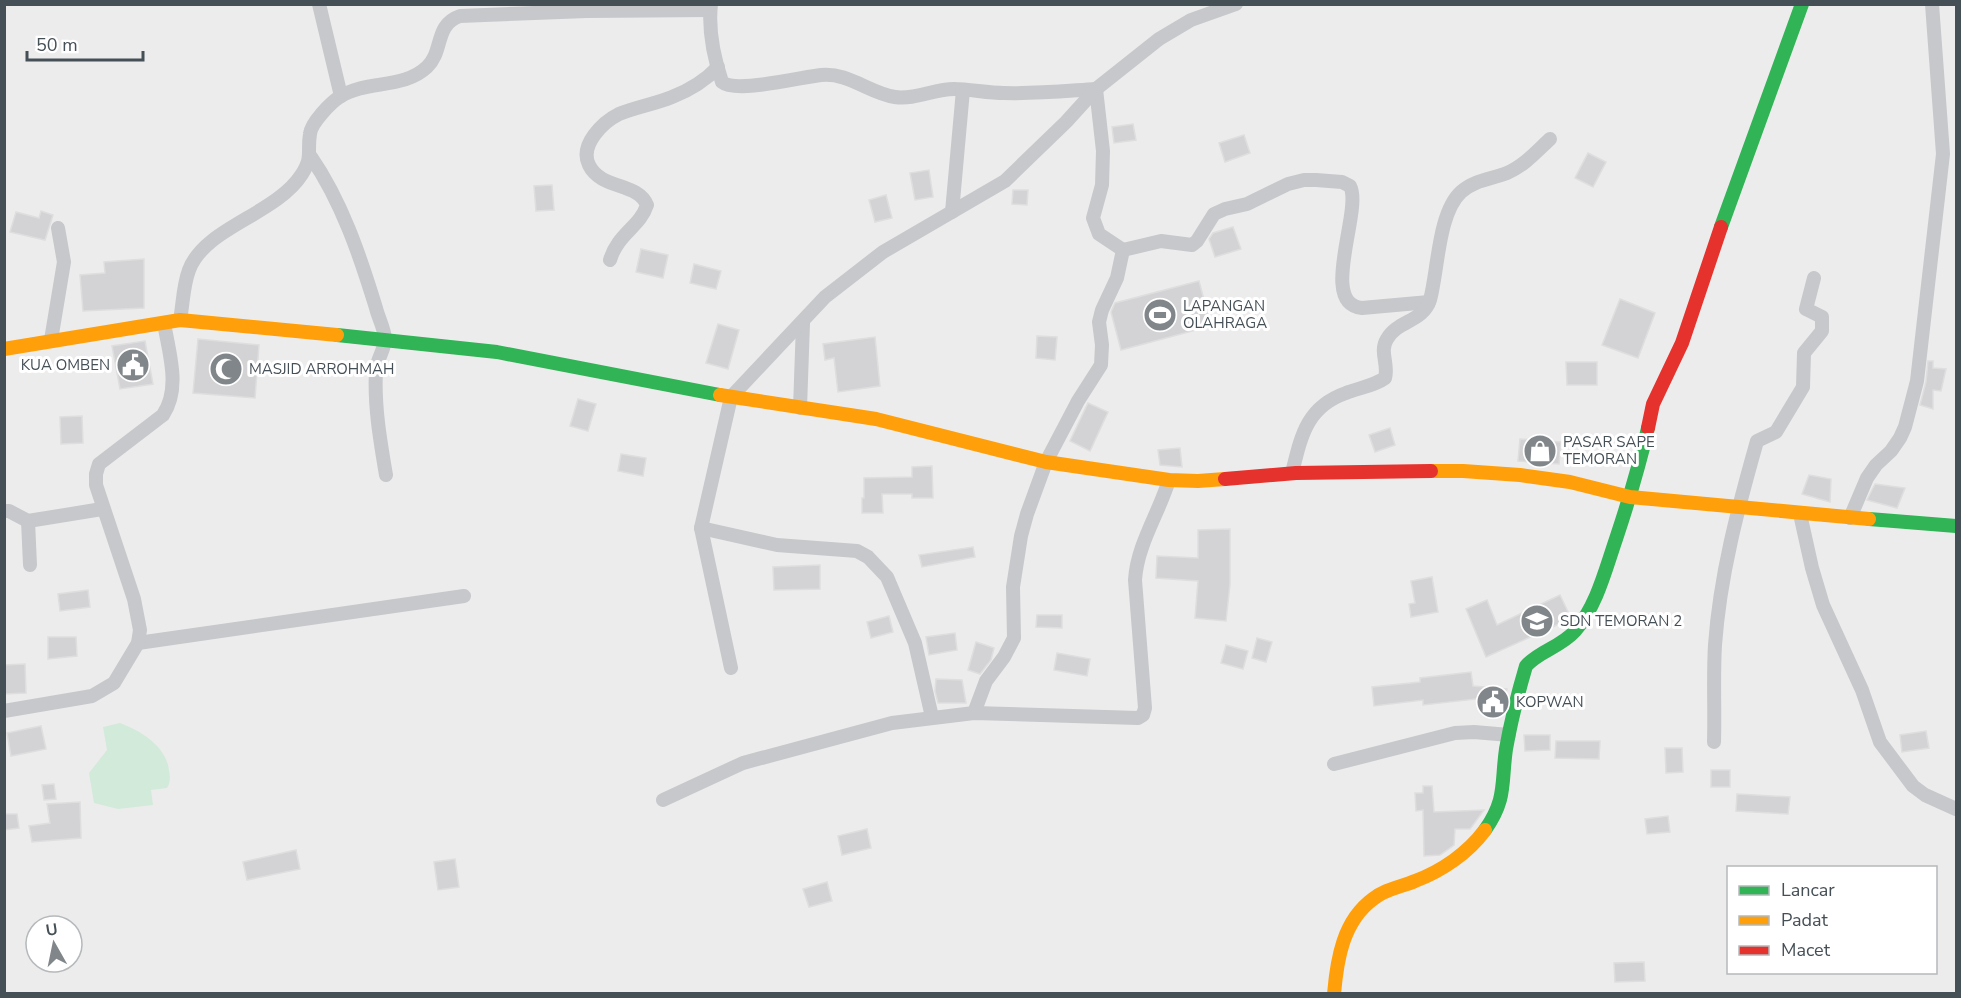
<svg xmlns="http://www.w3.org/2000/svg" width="1961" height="998" font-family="'Nunito Sans',sans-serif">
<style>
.green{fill:#d2eada}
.building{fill:#d3d3d5;stroke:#dededf;stroke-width:1.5}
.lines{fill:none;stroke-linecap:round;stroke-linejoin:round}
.street{stroke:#c6c8cb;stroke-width:14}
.fast{stroke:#30b455;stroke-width:14}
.slow{stroke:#ff9f0a;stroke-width:14}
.jam{stroke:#e5322d;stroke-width:14}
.labels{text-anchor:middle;stroke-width:6;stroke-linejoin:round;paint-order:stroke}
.poi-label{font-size:15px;fill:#454f56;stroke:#fff;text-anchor:start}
</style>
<rect width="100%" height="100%" fill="#edecec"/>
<path class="green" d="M120,723C141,731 166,746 169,770C170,777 171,781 167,788L151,790L153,805L118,809L94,803L89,773L107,750L103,727Z"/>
<g class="building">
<path d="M1133,124L1136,140L1114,143L1112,127Z"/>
<path d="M1244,135L1250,153L1225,162L1219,143Z"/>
<path d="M1588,153L1606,162L1593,187L1575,178Z"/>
<path d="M929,170L933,197L915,200L910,173Z"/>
<path d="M552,185L554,210L536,211L534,186Z"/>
<path d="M1013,190H1028L1027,205L1012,204Z"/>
<path d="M886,195L892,218L875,222L869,200Z"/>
<path d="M41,211L53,215L45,240L10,232L16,212L39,218Z"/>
<path d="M1233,227L1241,249L1215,257L1209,239L1213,233Z"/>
<path d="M641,249L668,255L663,278L636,272Z"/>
<path d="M144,259V308L83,311L80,275L105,273L104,262Z"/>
<path d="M694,264L721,271L716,289L690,283Z"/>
<path d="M1199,281L1211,326L1121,350L1111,312L1115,303Z"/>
<path d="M1620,299L1655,313L1638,358L1602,345Z"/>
<path d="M718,324L739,330L728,369L706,363Z"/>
<path d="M1037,336L1057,337L1055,360L1036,358Z"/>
<path d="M875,337L880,386L838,392L834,358L825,360L823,344Z"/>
<path d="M198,339L259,345L255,398L193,393Z"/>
<path d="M145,341L153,384L120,389L112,346Z"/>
<path d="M1928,361H1933V368L1946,369L1941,391L1933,390V409L1920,405L1926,382Z"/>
<path d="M1566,362H1597V385H1567Z"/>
<path d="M578,399L596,404L588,431L570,426Z"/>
<path d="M1088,403L1108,412L1090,451L1070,441Z"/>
<path d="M82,416L83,443L61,444L60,417Z"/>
<path d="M1390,428L1395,445L1375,452L1369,435Z"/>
<path d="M1520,439L1561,442L1559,464L1518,461Z"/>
<path d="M1180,448L1182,467L1160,465L1158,450Z"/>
<path d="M621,454L646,458L643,476L618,471Z"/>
<path d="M932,466L933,498H912V494H882L883,513H862V498H864V478L912,477V467Z"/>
<path d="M1809,475L1831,479L1830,502L1802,494Z"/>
<path d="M1875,484L1905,488L1897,508L1867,500Z"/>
<path d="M1230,529V584L1226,621L1195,618L1198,581L1156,578L1157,556L1198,558V530Z"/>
<path d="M973,547L975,557L922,567L919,555Z"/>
<path d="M820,565V589L774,590L773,567Z"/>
<path d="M1432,577L1438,612L1411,617L1409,604L1415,603L1411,581Z"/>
<path d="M88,590L90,607L60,611L58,594Z"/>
<path d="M1560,595L1570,616L1568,620L1486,657L1466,609L1487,600L1497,625Z"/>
<path d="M1037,615H1062V628L1036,627Z"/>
<path d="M889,616L893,632L871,638L867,622Z"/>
<path d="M955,633L957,650L929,655L926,637Z"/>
<path d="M48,637H76L77,656L48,659Z"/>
<path d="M1257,638L1272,642L1266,662L1252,658Z"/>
<path d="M976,642L994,648L991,660L980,674L968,670Z"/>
<path d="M1226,645L1248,651L1243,669L1221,663Z"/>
<path d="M1057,653L1090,659L1087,676L1054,670Z"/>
<path d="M25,664L26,693L4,694V665Z"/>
<path d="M1471,672L1473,686L1507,689L1505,696H1503L1500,716L1482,714L1484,698L1423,705V700L1374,706L1372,687L1420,682V678Z"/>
<path d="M936,679L962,680L966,703H938L935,691Z"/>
<path d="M41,726L46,749L11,756L7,733Z"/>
<path d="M1926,731L1929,748L1902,752L1900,735Z"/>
<path d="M1524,735H1550V750L1525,751Z"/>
<path d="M1556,741H1600L1599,759L1555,758Z"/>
<path d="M1665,748H1682L1683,772L1666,773Z"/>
<rect x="1711" y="770" width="19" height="17"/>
<path d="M54,784L56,799L44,800L42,785Z"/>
<path d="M1423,786H1432L1434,812L1484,810L1470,829H1455L1454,845L1440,855L1424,856L1423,810L1416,811L1415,793H1423Z"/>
<path d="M1737,794L1790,797L1788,814L1736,811Z"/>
<path d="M80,802L81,838L32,842L29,826L50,823L47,804Z"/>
<path d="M4,814H17L19,828L4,830Z"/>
<path d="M1668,816L1670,832L1647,834L1645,819Z"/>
<path d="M867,829L871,848L842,855L838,836Z"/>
<path d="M296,850L300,869L247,880L243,862Z"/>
<path d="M455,859L459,887L438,890L434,862Z"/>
<path d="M827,882L832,901L809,907L803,889Z"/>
<path d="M1644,962L1645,981L1615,982L1614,963Z"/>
</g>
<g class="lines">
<g class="street">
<path d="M319,4L341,96"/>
<path d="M711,4C708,30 714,58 722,82C736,94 801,77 821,75C848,72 869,93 895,97C915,100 934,89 954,89C970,89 987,93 1004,93C1035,94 1065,91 1096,89L1103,151L1102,185L1093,218L1099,234L1123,250L1117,278L1102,310L1099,322L1102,345L1101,365L1078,401L1046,462L1027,514L1021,536L1013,587L1014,638L1004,657L986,681L974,713"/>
<path d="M311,157C342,202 360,256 376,308C378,317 385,330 385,339C385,349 377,359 376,370C374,405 380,440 386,475"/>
<path d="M952,212L963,90"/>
<path d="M1123,250L1161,241L1192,245L1197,241L1214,214L1225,209L1247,204L1288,184L1304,180H1316L1342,182L1350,186C1363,210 1318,304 1362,308L1429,302"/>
<path d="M610,260C618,233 640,227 647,205C638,182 601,190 589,165C579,145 603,122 619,114C636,107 655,104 672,97C690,90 705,81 718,67"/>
<path d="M180,320C183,304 183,286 189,270C205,227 276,215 302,174C313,157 307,152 310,134C311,123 331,102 341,96C367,80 404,89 427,67C444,51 434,25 460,16L587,11L710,10"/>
<path d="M51,340L64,262L58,228"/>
<path d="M800,408L803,323"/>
<path d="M1292,473C1301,437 1306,407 1346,393C1358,388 1374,386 1385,378C1389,364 1379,352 1387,339C1398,320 1423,322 1430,300C1438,271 1438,213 1461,192C1474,180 1492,179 1507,173C1524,166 1537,151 1550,139"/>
<path d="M4,511H9L28,521L102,509"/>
<path d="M1800,514L1812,568L1823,605L1862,690L1880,742L1913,786L1925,795L1956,809"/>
<path d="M1850,518L1867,478L1876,465L1891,451L1900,438L1905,427L1917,381L1943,154L1932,4"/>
<path d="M28,521L30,565"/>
<path d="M701,528L777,545L857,551L868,557L887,577L915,643L932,717"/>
<path d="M138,643L464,596"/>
<path d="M731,668L701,528L731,397L825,297L883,252L1005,181L1066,122L1096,89L1159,39L1191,20L1236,4"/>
<path d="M4,711L92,696L114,683L138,643L140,630L134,599L96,485V474L99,464L163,415C181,388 169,353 164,323"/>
<path d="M1714,742C1715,710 1713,677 1715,645C1720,575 1738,508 1757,441L1776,432L1803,387L1804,353L1822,331V317L1806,309L1814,278"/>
<path d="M1334,764L1455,733L1474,732L1509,735"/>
<path d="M663,800L743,763L892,723L974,713L1138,718L1143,715L1145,708L1135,580C1137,545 1159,513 1169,480"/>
</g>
<g class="fast">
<path d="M1721,227L1802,4"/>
<path d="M337,335L497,352L720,395"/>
<path d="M1869,519L1956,526"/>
<path d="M1485,830C1507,799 1501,783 1506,749C1511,721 1518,693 1526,666C1539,651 1561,647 1575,631C1597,605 1605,571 1616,539C1628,503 1639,466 1648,428"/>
</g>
<g class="slow">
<path d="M4,349L180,320L337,335"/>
<path d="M720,395L876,419L1046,462L1169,480L1198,481L1225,479"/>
<path d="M1431,471H1463L1520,475L1570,482L1630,497L1869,519"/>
<path d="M1334,994C1337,959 1343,921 1373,899C1385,889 1401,887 1415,881C1442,871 1468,853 1485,830"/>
</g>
<g class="jam">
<path d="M1648,428L1653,404L1682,343L1721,227"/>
<path d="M1225,479L1296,473L1431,471"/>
</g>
</g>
<defs>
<g id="stadium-disc" transform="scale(1.725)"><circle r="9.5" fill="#80868a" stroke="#fff"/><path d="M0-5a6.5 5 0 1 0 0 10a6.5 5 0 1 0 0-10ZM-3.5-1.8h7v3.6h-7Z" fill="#fff"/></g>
<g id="civic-disc" transform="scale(1.725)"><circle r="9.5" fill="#80868a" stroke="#fff"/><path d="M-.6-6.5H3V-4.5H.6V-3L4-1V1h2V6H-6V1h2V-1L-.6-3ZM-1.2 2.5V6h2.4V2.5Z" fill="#fff"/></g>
<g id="mosque-disc" transform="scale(1.725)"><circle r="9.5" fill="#80868a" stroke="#fff"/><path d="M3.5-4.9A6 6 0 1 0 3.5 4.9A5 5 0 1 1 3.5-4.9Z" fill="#fff"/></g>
<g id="shop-disc" transform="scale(1.725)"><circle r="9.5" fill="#80868a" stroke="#fff"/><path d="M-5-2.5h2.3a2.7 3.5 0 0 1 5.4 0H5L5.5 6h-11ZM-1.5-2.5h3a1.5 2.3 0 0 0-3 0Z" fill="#fff"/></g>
<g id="school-disc" transform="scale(1.725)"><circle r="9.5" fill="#80868a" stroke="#fff"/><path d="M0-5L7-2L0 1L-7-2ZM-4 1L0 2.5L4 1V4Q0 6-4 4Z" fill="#fff"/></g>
</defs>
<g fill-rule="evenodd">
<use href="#stadium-disc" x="1160" y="315"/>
<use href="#civic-disc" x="133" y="365"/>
<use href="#mosque-disc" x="226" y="369"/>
<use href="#shop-disc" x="1540" y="451"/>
<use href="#school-disc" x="1537" y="621"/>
<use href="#civic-disc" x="1493" y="702"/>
</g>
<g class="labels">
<g class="poi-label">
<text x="1183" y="311">LAPANGAN<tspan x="1183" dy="17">OLAHRAGA</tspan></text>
<text x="110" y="370" text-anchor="end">KUA OMBEN</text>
<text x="249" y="374">MASJID ARROHMAH</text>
<text x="1563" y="447">PASAR SAPE<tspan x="1563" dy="17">TEMORAN</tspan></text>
<text x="1560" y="626">SDN TEMORAN 2</text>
<text x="1516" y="707">KOPWAN</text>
</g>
</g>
<rect width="1961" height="998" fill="none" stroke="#454f56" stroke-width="12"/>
<rect x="1727" y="866" width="210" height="108" fill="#ffffff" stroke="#b5b9bb" stroke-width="1.5"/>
<rect x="1739" y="886" width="30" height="9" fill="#30b455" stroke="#b5b9bb" stroke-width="1.5"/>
<text x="1781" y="896" font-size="18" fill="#454f56">Lancar</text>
<rect x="1739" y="916" width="30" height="9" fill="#ff9f0a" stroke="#b5b9bb" stroke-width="1.5"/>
<text x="1781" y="926" font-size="18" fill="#454f56">Padat</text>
<rect x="1739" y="946" width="30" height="9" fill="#e5322d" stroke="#b5b9bb" stroke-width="1.5"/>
<text x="1781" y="956" font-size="18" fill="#454f56">Macet</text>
<g transform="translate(54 944) rotate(351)"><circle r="28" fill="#ffffff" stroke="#b5b9bb" stroke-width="1.5"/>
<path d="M0-4.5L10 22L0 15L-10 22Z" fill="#80868a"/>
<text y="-9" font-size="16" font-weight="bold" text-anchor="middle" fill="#454f56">U</text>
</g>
<path d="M27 51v9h116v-9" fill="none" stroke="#454f56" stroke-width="3"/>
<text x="36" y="51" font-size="18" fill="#454f56" stroke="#ffffff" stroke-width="4.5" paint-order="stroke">50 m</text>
</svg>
